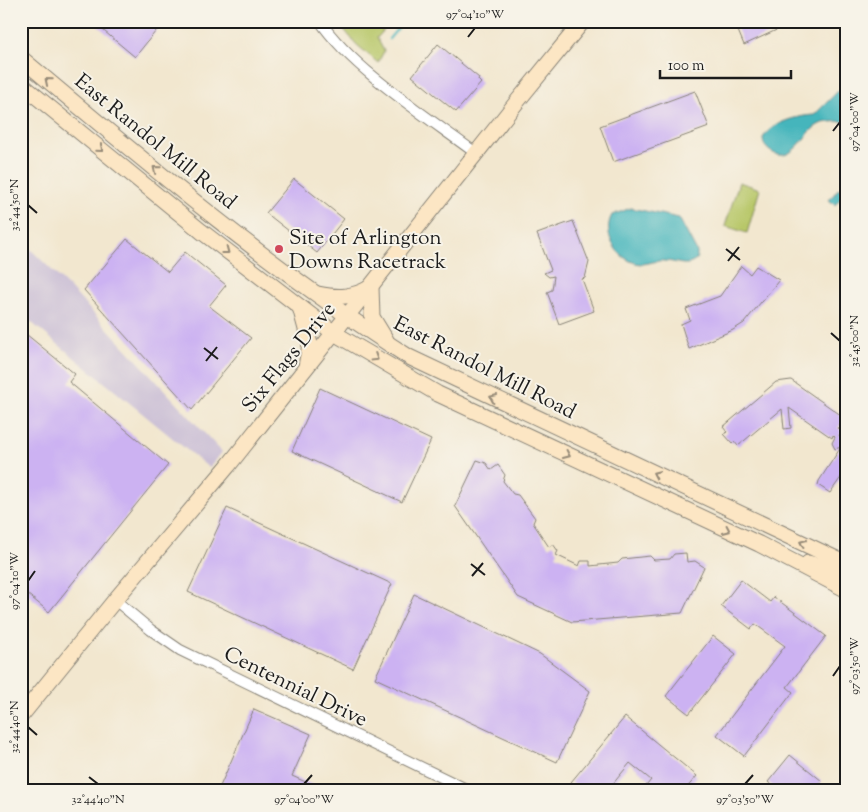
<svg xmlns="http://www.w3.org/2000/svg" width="868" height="812" font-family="'Sorts Mill Goudy',serif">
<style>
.industrial{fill:#cbbfd5}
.green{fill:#b8c769;stroke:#6a7242}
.water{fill:#45b5bc;stroke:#30686c}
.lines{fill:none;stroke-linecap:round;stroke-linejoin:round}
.stream{stroke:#45b5bc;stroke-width:2.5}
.building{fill:#ccb2f2}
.street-casing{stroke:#878276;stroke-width:12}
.secondary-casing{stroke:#878276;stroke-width:17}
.street{stroke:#fff;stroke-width:10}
.secondary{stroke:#fce6c4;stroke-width:15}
.oneway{stroke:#978b78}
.ticks{fill:none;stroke:#1c1c1c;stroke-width:2}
.poi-dot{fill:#d1495b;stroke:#f7f3e8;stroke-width:2}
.labels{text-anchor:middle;stroke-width:4;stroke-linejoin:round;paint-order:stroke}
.street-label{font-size:21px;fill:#1c1c1c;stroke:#f7f3e8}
.poi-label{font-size:21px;fill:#1c1c1c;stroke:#f7f3e8;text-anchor:start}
.neatline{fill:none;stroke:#1c1c1c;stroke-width:2}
.ticks-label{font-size:12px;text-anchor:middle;fill:#1c1c1c}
</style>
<rect width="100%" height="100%" fill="#f7f3e8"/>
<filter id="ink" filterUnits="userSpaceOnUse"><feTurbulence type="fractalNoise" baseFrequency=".02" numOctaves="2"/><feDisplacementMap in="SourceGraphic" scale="10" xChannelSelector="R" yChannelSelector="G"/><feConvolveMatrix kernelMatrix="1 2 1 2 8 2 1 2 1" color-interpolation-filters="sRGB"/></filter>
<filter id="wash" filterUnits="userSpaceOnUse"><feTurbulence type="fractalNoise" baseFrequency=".0096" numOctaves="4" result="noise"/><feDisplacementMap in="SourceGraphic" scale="20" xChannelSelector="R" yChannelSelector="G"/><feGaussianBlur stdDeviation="1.12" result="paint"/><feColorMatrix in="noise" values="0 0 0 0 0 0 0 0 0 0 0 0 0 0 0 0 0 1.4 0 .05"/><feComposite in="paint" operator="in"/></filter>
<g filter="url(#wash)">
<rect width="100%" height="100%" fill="#f2e7cf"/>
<path class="industrial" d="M21,240L69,287L222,452L209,468L21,314Z"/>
<g class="green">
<path d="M337,21H392L377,38L384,51L378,63L356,44Z"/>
<path d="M739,182L760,189L747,233L725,226Z"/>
</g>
<g class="water">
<path d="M847,82V121C839,122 827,121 820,124C803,132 793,167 770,151C765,147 763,144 763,138C772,122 797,116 814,115Z"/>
<path d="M839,188L845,193L835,205L829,200Z"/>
<path d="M631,208L679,218L697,252V259C687,269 677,261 664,261C657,260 648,264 641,264C618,262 601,234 612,215Z"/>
</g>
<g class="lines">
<path class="stream" d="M389,39L404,21"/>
</g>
<g id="blocks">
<g class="building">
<path d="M92,21H164L135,57Z"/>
<path d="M734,21H796L744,45Z"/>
<path d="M438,44L479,78L478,80L481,83L456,112L412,76Z"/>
<path d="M695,91L709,127L613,162L600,126Z"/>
<path d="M294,179L344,219L317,253L266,213Z"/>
<path d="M573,221L589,262L585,278L582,279L594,311L559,324L547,292L552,290L554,276L549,277L544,273L551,270L537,234Z"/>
<path d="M127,239L168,272L185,252L226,285L209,306L251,338L192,410L84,290Z"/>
<path d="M741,266L750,274L756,266L779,280L744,323L733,330L689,349L681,324L690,320L686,309L720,296Z"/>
<path d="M21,330L75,374L69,382L168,465L49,612L21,589Z"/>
<path d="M791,380L845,418L838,428L842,431L839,436L842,434V439L843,438L846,442L844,445L847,441V469L830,493L818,485L819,481L841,447L835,449L832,443L835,437L833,435L832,438L789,408L791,428L784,429L782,409L738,446L734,441L732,443L724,434L727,432L723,427L776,382Z"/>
<path d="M320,388L431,440L402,502L292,451Z"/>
<path d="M477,460L486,463L491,470L498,465L505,475L503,481L513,494L518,495L535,518L533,523L549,547L553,544L558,551L556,555L579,566L581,561H590V566L618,563L622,559L650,556L654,560L670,559L674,554L686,553L687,562L695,561L704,567L682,613L572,622L518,597L455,506Z"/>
<path d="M227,508L392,584L353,669L188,592Z"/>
<path d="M741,580L770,602L774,597L826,636L787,687L793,692L744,756L717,735L785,646L755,624L751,629L721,606Z"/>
<path d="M414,594L540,654L590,691L557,762L375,678Z"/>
<path d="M713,636L736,654L689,714L666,696Z"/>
<path d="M254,709L311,734L292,776L326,791H218Z"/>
<path d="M625,717L697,776L684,791H642L651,780L630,763L607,791H582L571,782Z"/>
<path d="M790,755L822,781L814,791H779L768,782Z"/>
</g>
</g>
</g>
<g filter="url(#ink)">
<use href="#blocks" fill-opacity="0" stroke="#878276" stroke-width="1"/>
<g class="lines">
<g class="street-casing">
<g id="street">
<path d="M320,21C353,70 429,118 477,154"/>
<path d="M115,600L151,630L180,650L470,791"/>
</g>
</g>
<g class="secondary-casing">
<g id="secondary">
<path d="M21,58C146,163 271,269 409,357L847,564"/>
<path d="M21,84L201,231L334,333L438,394L759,544L847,590"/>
<path d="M318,294C338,298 353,298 371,287L372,317L386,340"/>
<path d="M300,307L310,344L306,367"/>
<path d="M808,563L835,570L847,577"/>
<path d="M21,716L115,600L228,466L516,103L583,21"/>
</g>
</g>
<use href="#street" class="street"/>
<use href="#secondary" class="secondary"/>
</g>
<defs><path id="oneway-chevron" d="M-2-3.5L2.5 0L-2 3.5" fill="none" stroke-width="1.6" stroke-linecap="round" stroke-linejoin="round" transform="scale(1.25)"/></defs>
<g class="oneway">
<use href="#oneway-chevron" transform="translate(48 81) rotate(-140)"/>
<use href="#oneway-chevron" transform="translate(100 149) rotate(40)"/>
<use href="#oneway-chevron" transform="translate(156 169) rotate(-141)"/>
<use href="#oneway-chevron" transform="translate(226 251) rotate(37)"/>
<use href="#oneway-chevron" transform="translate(375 358) rotate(32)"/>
<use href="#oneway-chevron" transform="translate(493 398) rotate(-155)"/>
<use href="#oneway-chevron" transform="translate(567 455) rotate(25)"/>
<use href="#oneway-chevron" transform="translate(656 474) rotate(-155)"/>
<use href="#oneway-chevron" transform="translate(727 530) rotate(25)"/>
<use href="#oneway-chevron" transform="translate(803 543) rotate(-155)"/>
</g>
</g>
<path class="ticks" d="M468,37L475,28M833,131L840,122M28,205L37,213M726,249L740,260M728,261L739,247M831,333L840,341M204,348L218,359M206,361L217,347M471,564L485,575M472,576L483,563M28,581L35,571M833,676L840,666M28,727L37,735M89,777L98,784M304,784L312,775M745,784L753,775"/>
<circle class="poi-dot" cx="279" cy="249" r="5"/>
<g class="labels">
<g class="street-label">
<text transform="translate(156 141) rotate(39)" y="7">East Randol Mill Road</text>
<text transform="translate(288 357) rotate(-51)" y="7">Six Flags Drive</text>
<text transform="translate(485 367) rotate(27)" y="7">East Randol Mill Road</text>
<text transform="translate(296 686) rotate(26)" y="7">Centennial Drive</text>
</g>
<g class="poi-label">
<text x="289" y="244">Site of Arlington<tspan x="289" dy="24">Downs Racetrack</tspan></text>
</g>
</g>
<rect width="868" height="812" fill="none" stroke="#f7f3e8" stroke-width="55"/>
<path d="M660 70v8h131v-8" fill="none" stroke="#1c1c1c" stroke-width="2.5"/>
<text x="668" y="70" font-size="15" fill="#1c1c1c" stroke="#f7f3e8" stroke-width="4" paint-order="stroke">100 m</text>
<rect x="28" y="28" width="812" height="756" class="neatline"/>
<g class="ticks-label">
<text x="475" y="18">97°04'10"W</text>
<text transform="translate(854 122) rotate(-90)" y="4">97°04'00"W</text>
<text transform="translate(14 205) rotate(-90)" y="4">32°44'50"N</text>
<text transform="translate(854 341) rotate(-90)" y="4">32°45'00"N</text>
<text transform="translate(14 581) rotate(-90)" y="4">97°04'10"W</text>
<text transform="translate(854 666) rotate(-90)" y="4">97°03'50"W</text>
<text transform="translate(14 727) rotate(-90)" y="4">32°44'40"N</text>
<text x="98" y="803">32°44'40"N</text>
<text x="304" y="803">97°04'00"W</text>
<text x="745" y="803">97°03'50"W</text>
</g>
</svg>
